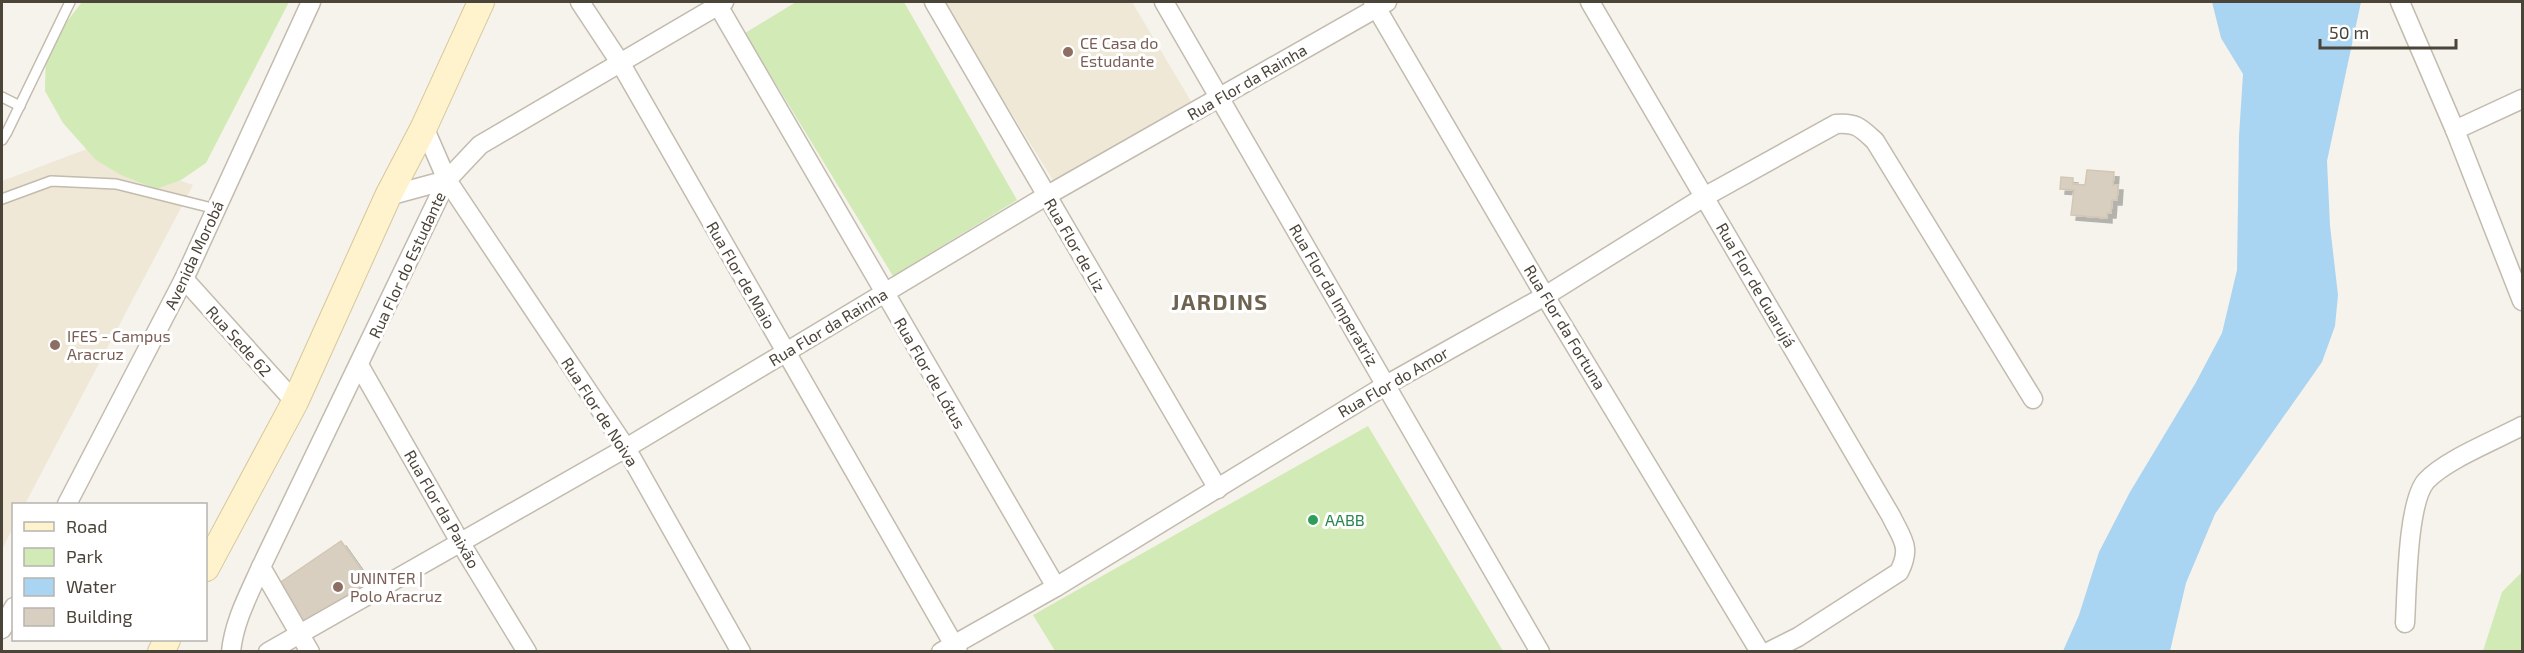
<svg xmlns="http://www.w3.org/2000/svg" width="2524" height="653" font-family="'Exo 2',sans-serif">
<style>
.education{fill:#efe8d6}
.green{fill:#d2eab5}
.water{fill:#a9d4f2}
.building{fill:#d8cfc1;stroke:#d3c7b4;stroke-width:1.5;filter:url(#shadow)}
.lines{fill:none;stroke-linecap:round;stroke-linejoin:round}
.lane-casing{stroke:#c2bbae;stroke-width:12}
.street-casing{stroke:#c2bbae;stroke-width:21}
.secondary-casing{stroke:#d6c79b;stroke-width:28}
.lane{stroke:#fff;stroke-width:9}
.street{stroke:#fff;stroke-width:18}
.secondary{stroke:#fff3cd;stroke-width:26}
.education-dot{fill:#8d6e63;stroke:#fff;stroke-width:2}
.leisure-dot{fill:#2e9e5b;stroke:#fff;stroke-width:2}
.labels{text-anchor:middle;stroke-width:6;stroke-linejoin:round;paint-order:stroke}
.education-label{font-size:16px;fill:#785e54;stroke:#fff;text-anchor:start}
.street-label{font-size:16px;fill:#4b4439;stroke:#fff}
.leisure-label{font-size:16px;fill:#27864d;stroke:#fff;text-anchor:start}
.district-label{font-size:22px;font-weight:bold;letter-spacing:1.5px;fill:#6e6250;stroke:#fff}
</style>
<defs>
<filter id="shadow"><feDropShadow dx="5" dy="5" stdDeviation="0" flood-color="#0004"/></filter>
</defs>
<rect width="100%" height="100%" fill="#f6f3ec"/>
<g class="education">
<path d="M942,2H1132L1192,103L1053,180Z"/>
<path d="M87,149L193,185L25,504H14L13,527L2,550V181Z"/>
</g>
<g class="green">
<path d="M82,2H289L206,163L181,180L156,189L121,175L96,160L63,123L45,91L46,49Z"/>
<path d="M796,2H904L1017,200L893,276L745,33Z"/>
<path d="M1368,426L1503,651H1055L1033,615Z"/>
<path d="M2522,572V651H2483L2502,592Z"/>
</g>
<path class="water" d="M2212,2H2361L2327,161L2330,226L2338,295L2335,326L2322,362L2215,514L2186,583L2170,651H2063L2079,615L2099,552L2130,492L2195,384L2222,333L2237,270L2239,136L2243,74L2221,38Z"/>
<g class="building">
<path d="M2087,170L2114,172L2113,185H2118L2117,200H2112L2111,213H2107V218L2071,215L2074,190L2060,189L2061,177L2073,178V184L2085,185Z"/>
<path d="M341,541L370,582L301,624L278,584Z"/>
</g>
<g class="lines">
<g class="lane-casing">
<g id="lane">
<path d="M2,97L20,106"/>
<path d="M2,140L7,132L70,2"/>
<path d="M2,199L51,181L116,184L216,209"/>
</g>
</g>
<g class="street-casing">
<g id="street">
<path d="M580,2L621,64L958,652"/>
<path d="M716,2L1056,587"/>
<path d="M934,2L1218,489"/>
<path d="M1164,2L1540,652"/>
<path d="M1373,2L1545,296L1760,652"/>
<path d="M1590,2L1891,516C1902,539 1912,547 1899,572L1798,637L1768,652"/>
<path d="M2400,2L2455,130L2522,301"/>
<path d="M424,127L447,180L626,448L741,652"/>
<path d="M2455,130L2522,99"/>
<path d="M388,196L447,180"/>
<path d="M184,279L295,402"/>
<path d="M359,365L460,542L527,652"/>
<path d="M67,504L184,279L311,2"/>
<path d="M261,567L310,652"/>
<path d="M2405,623C2407,591 2407,503 2426,481C2445,460 2496,440 2522,426"/>
<path d="M2,629L14,607"/>
<path d="M231,652C234,621 249,594 261,567L447,180L480,145L724,2"/>
<path d="M268,652L626,448L1046,196L1387,2"/>
<path d="M941,652L1056,587L1386,385L1545,296L1704,197L1836,124C1856,122 1861,128 1875,141L2033,399"/>
</g>
</g>
<g class="secondary-casing">
<g id="secondary">
<path d="M206,568L295,402L388,196L424,127L481,2"/>
<path d="M161,652L167,640"/>
</g>
</g>
<use href="#lane" class="lane"/>
<use href="#street" class="street"/>
<use href="#secondary" class="secondary"/>
</g>
<g class="education-dot">
<circle cx="1068" cy="52" r="6"/>
<circle cx="55" cy="345" r="6"/>
<circle cx="338" cy="587" r="6"/>
</g>
<circle class="leisure-dot" cx="1313" cy="520" r="6"/>
<g class="labels">
<g class="education-label">
<text x="1080" y="49">CE Casa do<tspan x="1080" dy="18">Estudante</tspan></text>
<text x="67" y="342">IFES - Campus<tspan x="67" dy="18">Aracruz</tspan></text>
<text x="350" y="584">UNINTER |<tspan x="350" dy="18">Polo Aracruz</tspan></text>
</g>
<g class="street-label">
<text transform="translate(1247 82) rotate(-30)" y="6">Rua Flor da Rainha</text>
<text transform="translate(1075 245) rotate(60)" y="6">Rua Flor de Liz</text>
<text transform="translate(194 255) rotate(-65)" y="6">Avenida Morobá</text>
<text transform="translate(407 265) rotate(-65)" y="6">Rua Flor do Estudante</text>
<text transform="translate(741 275) rotate(60)" y="6">Rua Flor de Maio</text>
<text transform="translate(1756 285) rotate(60)" y="6">Rua Flor de Guarujá</text>
<text transform="translate(1334 295) rotate(60)" y="6">Rua Flor da Imperatriz</text>
<text transform="translate(828 327) rotate(-31)" y="6">Rua Flor da Rainha</text>
<text transform="translate(1565 327) rotate(59)" y="6">Rua Flor da Fortuna</text>
<text transform="translate(239 341) rotate(48)" y="6">Rua Sede 62</text>
<text transform="translate(930 373) rotate(60)" y="6">Rua Flor de Lótus</text>
<text transform="translate(1393 382) rotate(-30)" y="6">Rua Flor do Amor</text>
<text transform="translate(600 412) rotate(57)" y="6">Rua Flor de Noiva</text>
<text transform="translate(442 509) rotate(60)" y="6">Rua Flor da Paixão</text>
</g>
<g class="leisure-label">
<text x="1325" y="526">AABB</text>
</g>
<g class="district-label">
<text x="1220" y="310">JARDINS</text>
</g>
</g>
<rect width="2524" height="653" fill="none" stroke="#4b4439" stroke-width="6"/>
<rect x="12" y="503" width="195" height="138" fill="#ffffff" stroke="#b7b4b0" stroke-width="1.5"/>
<rect x="24" y="522" width="30" height="9" fill="#fff3cd" stroke="#b7b4b0" stroke-width="1.5"/>
<text x="66" y="533" font-size="18" fill="#4b4439">Road</text>
<rect x="24" y="548" width="30" height="18" fill="#d2eab5" stroke="#b7b4b0" stroke-width="1.5"/>
<text x="66" y="563" font-size="18" fill="#4b4439">Park</text>
<rect x="24" y="578" width="30" height="18" fill="#a9d4f2" stroke="#b7b4b0" stroke-width="1.5"/>
<text x="66" y="593" font-size="18" fill="#4b4439">Water</text>
<rect x="24" y="608" width="30" height="18" fill="#d8cfc1" stroke="#b7b4b0" stroke-width="1.5"/>
<text x="66" y="623" font-size="18" fill="#4b4439">Building</text>
<path d="M2320 39v9h136v-9" fill="none" stroke="#4b4439" stroke-width="3"/>
<text x="2329" y="39" font-size="18" fill="#4b4439" stroke="#ffffff" stroke-width="4.5" paint-order="stroke">50 m</text>
</svg>
